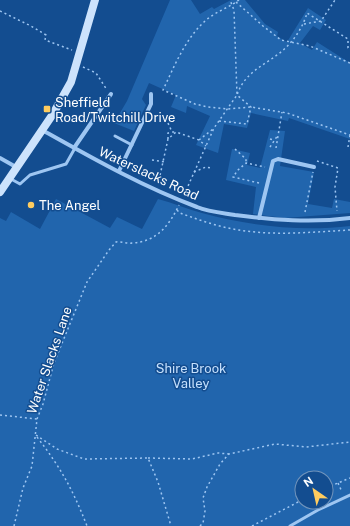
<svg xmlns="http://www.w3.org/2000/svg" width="350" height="526" font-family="'Public Sans',sans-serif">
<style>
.green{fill:#2165ad;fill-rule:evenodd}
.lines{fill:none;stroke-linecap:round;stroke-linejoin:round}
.path{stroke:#9ec6f2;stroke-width:1.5;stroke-dasharray:2 3;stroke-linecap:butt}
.service{stroke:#9ec6f2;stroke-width:3}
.minor{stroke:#9ec6f2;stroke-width:4}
.secondary{stroke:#cde3fc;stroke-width:8}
.poi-dot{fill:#ffcc5f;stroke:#134d90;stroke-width:1.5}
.labels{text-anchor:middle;stroke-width:3;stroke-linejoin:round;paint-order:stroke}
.poi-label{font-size:13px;fill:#fff;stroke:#134d90;text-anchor:start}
.street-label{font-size:13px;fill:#fff;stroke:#134d90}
.park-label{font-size:13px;fill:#c5e0fd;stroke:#134d90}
</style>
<rect width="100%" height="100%" fill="#134d90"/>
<g class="green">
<path d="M170,0H191L200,14L212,7L214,9L231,0H245L265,24L278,32L277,36L287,42L308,8L326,20L320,30L313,26L300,43L312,50L317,42L350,63V139L289,118L288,121L251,113L247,128L224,124L218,153L196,145L210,116L187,106L186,113L171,107L176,95L149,83L142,99L146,105L134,131L114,123L127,101Z"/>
<path d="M270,130L285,131L280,166L314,172L308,204L332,208L334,199L350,202V213L285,218L253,214L256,187L226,180L232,149L250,153L247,165L260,168Z"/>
<path d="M56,199L110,228L117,217L142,229L158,199C173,203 187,209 202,213C250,226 300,232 350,226V526H0V218L6,221L11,212L40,229ZM302,478H326V502H302Z"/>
</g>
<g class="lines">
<g class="path">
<path d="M239,0C228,8 215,12 205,21C185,39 174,67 163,90L195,104L208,107L227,109L251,107L287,113L350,135"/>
<path d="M236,2L263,26L281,40L310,46L350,63"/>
<path d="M0,11L31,26L46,35L45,40L72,50"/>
<path d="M304,24L321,21L335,0"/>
<path d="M83,67L96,73L107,90"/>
<path d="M219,121L247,124L251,107L237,95C245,71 266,65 282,51C294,41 303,27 307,13L348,39V48L350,50"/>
<path d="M168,123L172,132H176"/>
<path d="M168,139V133L171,132"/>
<path d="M270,139L274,140"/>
<path d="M199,140L213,129"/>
<path d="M270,147L278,135"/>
<path d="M348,147L350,135"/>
<path d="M276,148L282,112"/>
<path d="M235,149L246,159V163"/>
<path d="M152,160L165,162"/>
<path d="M317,161L338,168L335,187L337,211"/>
<path d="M194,172L206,167L211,168"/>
<path d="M159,180L168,139L176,132L199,140L206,146"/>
<path d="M259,183L233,177L238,170L246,163L265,167"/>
<path d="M184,195L214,128L237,95L234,10L230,0"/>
<path d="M177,210L180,213C199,220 219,227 239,230C275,236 313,232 350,230"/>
<path d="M305,212L313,172"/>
<path d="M0,415L37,419"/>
<path d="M36,435L57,449L84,459L148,458L158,482L171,526"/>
<path d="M37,437C61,468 73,490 87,526"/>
<path d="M148,458L192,459L218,453L229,454"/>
<path d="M338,483L342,492"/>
<path d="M326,488L350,478"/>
<path d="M14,526L23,488L32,466L37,419L43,404L54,363L87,282L109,250L116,242C122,241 127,244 132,243C156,242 169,226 179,205"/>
<path d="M200,526L203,523L205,511L203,498L207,487L220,464L229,454L275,444L306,447L350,442"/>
<path d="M252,526L302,500"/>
</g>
<g class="service">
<path d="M115,136L132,145"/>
<path d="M11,179L20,184L30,175L66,164L75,148"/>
<path d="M290,526L318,510L350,495"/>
</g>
<g class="minor">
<path d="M42,130C92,158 143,187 197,207C209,212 223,213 235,215C274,220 311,223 350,218"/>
<path d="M74,148L111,94"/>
<path d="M0,158L16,167"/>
<path d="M119,171L151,104V94"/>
<path d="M259,218L273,161L278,159L314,167"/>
</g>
<path class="secondary" d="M0,192L53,114L71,82L95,0"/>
</g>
<g class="poi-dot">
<rect x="43" y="105" width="8" height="8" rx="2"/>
<circle cx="31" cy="205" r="4"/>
</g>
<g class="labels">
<g class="poi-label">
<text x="55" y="107">Sheffield<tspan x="55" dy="15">Road/Twitchill Drive</tspan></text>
<text x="39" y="210">The Angel</text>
</g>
<g class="street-label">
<text transform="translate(149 173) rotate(25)" y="5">Waterslacks Road</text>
<text transform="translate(49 360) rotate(-71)" y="5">Water Slacks Lane</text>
</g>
<g class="park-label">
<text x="191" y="373">Shire Brook<tspan x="191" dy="15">Valley</tspan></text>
</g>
</g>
<g transform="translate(314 490) rotate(326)"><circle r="19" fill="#134d90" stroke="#7194bc"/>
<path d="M0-3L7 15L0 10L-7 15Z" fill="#ffcc5f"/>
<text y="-6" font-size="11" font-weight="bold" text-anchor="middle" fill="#ffffff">N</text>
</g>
</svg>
